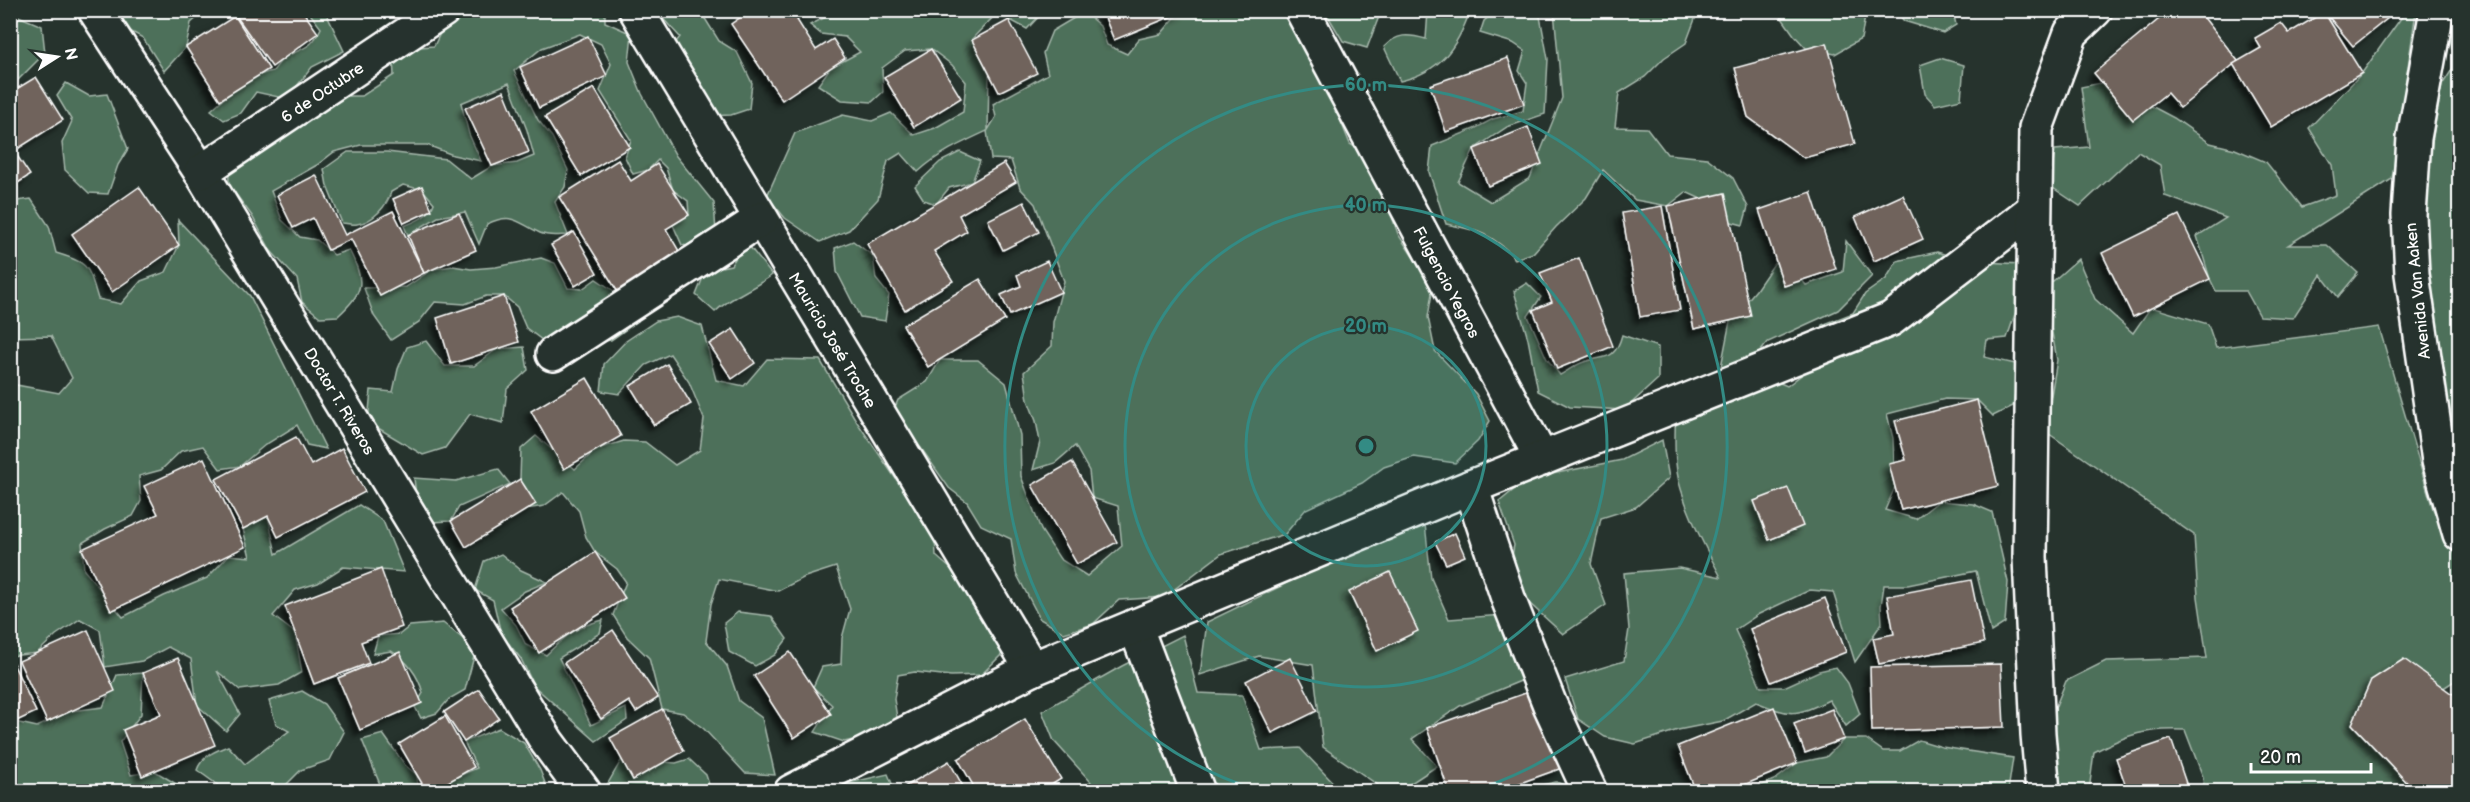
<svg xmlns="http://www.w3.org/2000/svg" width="2470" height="802" font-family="'Balsamiq Sans',sans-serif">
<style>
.green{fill:#4e705a;stroke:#a6b8ac;stroke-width:1.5}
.building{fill:#70645b;stroke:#fff;stroke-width:1.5;filter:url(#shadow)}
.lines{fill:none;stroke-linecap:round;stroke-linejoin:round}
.street-casing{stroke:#fff;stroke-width:38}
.street{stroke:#26332d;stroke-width:33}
.ring{fill:none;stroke:#338b84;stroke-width:3}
.labels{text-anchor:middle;stroke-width:4.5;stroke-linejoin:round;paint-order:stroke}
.street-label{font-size:16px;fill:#fff;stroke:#26332d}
.centre{fill:#338b84;stroke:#26332d;stroke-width:3}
.ring-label{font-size:18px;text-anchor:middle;font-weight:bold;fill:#338b84;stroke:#26332d;stroke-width:4.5;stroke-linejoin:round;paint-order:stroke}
</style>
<defs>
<filter id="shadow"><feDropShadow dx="-5.5" dy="5.5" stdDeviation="3" flood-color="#0009"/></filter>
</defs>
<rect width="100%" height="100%" fill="#26332d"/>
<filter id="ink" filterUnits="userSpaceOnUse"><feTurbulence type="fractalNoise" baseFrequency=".0167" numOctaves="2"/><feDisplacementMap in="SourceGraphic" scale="12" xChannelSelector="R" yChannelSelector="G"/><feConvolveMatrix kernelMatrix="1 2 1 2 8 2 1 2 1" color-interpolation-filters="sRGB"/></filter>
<g filter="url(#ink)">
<g class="green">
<path d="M1208,10L1287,11L1321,73L1350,144L1371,157L1398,234L1433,287L1428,317L1435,351L1476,394L1490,421L1478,441L1455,463L1414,457L1384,467L1362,483L1306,509L1285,534L1221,554L1164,597L1119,600L1093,624L1064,633L1040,619L1016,573L1011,539L981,525L967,502L949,488L921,448L910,440L891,417L898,400L927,382L940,360H978L1006,383L1020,435L1021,476L1041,530L1060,559L1087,576L1122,546L1118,506L1092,498L1089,471L1075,446L1055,463L1033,470L1040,442L1036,421L1028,400L1024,372L1052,346L1053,322L1064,281L1035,204L1020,188L1011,160L991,159L987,131C961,143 939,153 918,172L901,153L888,161L878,199L849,230L820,242L785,218L767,196L795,133L843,115L872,121L891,113L914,135L935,128L963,112L966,82L952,65L931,49L905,51L882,68L883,92L872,102L842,100L818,85L830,68L860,52L845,37L821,34L810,25L828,16L830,11H1044L1027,29L997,13L972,39L989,73L988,130L996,117L993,104L1048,74L1043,53L1052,31L1084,12L1100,26L1107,45L1127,54L1139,39L1161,34L1178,14L1203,13Z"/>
<path d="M122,11H205L191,23L186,47L164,71L143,38L121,26Z"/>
<path d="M308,11H325L344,51L312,67L297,86L283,98L256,92L241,113L224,120L211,110C227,95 251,75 273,71C277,66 281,59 287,56C305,47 312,48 321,28Z"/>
<path d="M462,11H605V22L632,34L629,62L642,94L676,156L714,203L716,232L693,247L682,245L673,225L689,215L688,201L673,190L666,168L658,160L648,170L633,174L625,157L631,140L600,91L611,64L601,44L580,34L542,48L514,71L538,120L552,137L568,170L565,187L555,202L568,235C560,235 548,237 540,233C516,222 514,212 487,224L479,244L465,212L438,217L408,235L404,226C416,221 430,216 434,203L423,190L403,185L391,192C387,206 373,222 357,224C353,225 347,223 342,223L327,186L324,169L348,152H387L446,159L471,179L492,166L517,163L534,156L527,130L509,83L461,103L469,134L481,161L453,155L427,145H361L334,152L317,165L271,191L282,220L300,237L317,240L334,255L349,250C366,282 364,292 338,316L320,317L302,302L297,279L271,251L252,216L229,185L228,137L338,96H362L394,75L393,59L419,47L434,46L443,27Z"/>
<path d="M656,11H681L704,17L719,41L737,52L752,83L749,109L731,115L706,116L669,51L680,37Z"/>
<path d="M1325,11H1384L1378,19L1367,48L1343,41Z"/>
<path d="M1428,11H1470C1457,48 1440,72 1400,81L1384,47C1397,33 1408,34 1426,39Z"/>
<path d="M1495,11H1539L1548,59L1545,114L1507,127L1474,149L1458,182L1491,202L1530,178L1562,98L1554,11H1698L1686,43L1664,58L1645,77L1619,93L1615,127L1647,128L1667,154L1707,158L1733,178L1748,207L1743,225L1724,220L1699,198L1686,192L1668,206L1635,200L1603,170L1586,198L1556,227L1533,253L1515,259C1494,234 1477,230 1446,224L1429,172L1432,146L1474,129L1493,119L1523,111L1527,83L1519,71L1525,51L1513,43L1480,33L1484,21Z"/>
<path d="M1777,11H1866L1861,39L1835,54L1806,48L1794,35Z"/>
<path d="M1896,11H1953L1956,25L1943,33L1904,21Z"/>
<path d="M2406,11H2416L2392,179L2288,245H2327L2358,273L2338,297L2321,275L2293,318L2260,316L2246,291H2216L2210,279L2197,236L2226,218L2165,196L2160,165L2138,152L2080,206L2050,186L2055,150L2089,147L2081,87L2106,82L2174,118L2210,143L2235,149L2266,162L2302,207L2336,195L2332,165L2309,128L2362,73Z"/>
<path d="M2449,11H2459V46L2453,52L2446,17Z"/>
<path d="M11,13L42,26L45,53L11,87Z"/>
<path d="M1940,58L1964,65L1961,99L1935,105L1925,94L1920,65Z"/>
<path d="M2459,59V494L2422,239L2432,141L2442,85Z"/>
<path d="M66,83L89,96L107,94L128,149L118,165L108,194L89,193L65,170L62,143L72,121L57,96Z"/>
<path d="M960,152L980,161L972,182L949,188L936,204L924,200L915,186L940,162Z"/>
<path d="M31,199L49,226L56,253C90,263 88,266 98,299L121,304L141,281L166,272L179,245L178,220L250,296L326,449L307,445L297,425L265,445L240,466L220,469L203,446L181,451L161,470L139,476L141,501L133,516L105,529L82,543L84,570L123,617L164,596L207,578L229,555L250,557L243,529L268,516L276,554L359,505L383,521L404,572L343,567L318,583L295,590L273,616L295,633L302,672L279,685L240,690L217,671L240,714L226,731L197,705L191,659L168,647L142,661L105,667L100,630L80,619L56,635L37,653L11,656V384L59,393L72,378L51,336L11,337L10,202Z"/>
<path d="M853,241L873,256L876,279L889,295L885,321L860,317L837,272L835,248Z"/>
<path d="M1846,241L1872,276L1838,310L1768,342L1752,362L1730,370L1721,367L1730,321L1756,290L1780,255L1806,285L1843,272Z"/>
<path d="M746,242L772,275C754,289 731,296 715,312L696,295L706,270L731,265Z"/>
<path d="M1937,252L1967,261L2021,264L2020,299L2007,338L1987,340L1984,357L2020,365L2013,406L1993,416L1977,400L1945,399L1887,414L1893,438L1895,487L1885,510L1916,519L1939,501L1973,504L1992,512L2008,582L2005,623L1991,632L1976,571L1908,585H1884L1881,606L1882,623L1855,662L1833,592L1810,590L1759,614L1735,630L1761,687H1784L1819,671L1836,667L1848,683L1860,714L1846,726L1829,700C1794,717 1791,716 1756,702L1723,721L1678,730L1635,744L1605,737L1578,719L1565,679L1624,661L1629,629L1624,573L1679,568L1721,577C1706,549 1690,519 1681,489C1673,465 1675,430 1676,405L1757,373L1787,386L1813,366L1822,325L1853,313L1865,294L1886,279L1897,261Z"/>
<path d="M541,258L555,263L568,288L582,289L596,279L629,301L638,321L611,340L578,345L546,343L526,328L517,307L504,296H486L465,304L435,302L419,322L391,340L374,316L364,288L406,287L433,269L453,266L471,269L496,267Z"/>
<path d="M2078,259L2095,299L2133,333L2151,307L2208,324L2216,348L2379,327L2433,509L2459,563V678L2423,701L2446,791H2204L2203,777L2185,730C2147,728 2128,734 2094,752L2089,791H2052L2051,718L2066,681L2106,661L2207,658L2198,597L2194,535L2045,431L2057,360L2044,289Z"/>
<path d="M1527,283L1541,297L1528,316L1547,359L1560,375C1567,371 1574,366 1581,363C1603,354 1614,364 1622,335L1658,347V379L1624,410L1570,407L1538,391L1528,339L1514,291Z"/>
<path d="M677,317L702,326L716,380L744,386L767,359L820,360L857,422L935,536L936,556L959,576L976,598L986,624L1002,654L981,675L951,676L915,672L898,675L894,699L897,718L877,735L844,742L815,732L832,705L813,687L822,667L841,664L842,638L850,609L836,567L805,577L778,591L719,579L711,604L706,641L727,666L739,701L762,718L775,775L745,773L704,729L683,713L662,709L649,658L627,637L613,615L626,582L617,569L595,552L586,537L579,511L563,492L544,506L527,509L520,479L521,449L536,436L575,469L597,449L624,441L645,442L675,465L700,450L704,419L689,382L670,354L646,365L619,394L601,391L604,364L626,341L656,321Z"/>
<path d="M426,341L445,366H474L497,349L524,347L528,370L507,389L503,423L470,414L445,448L423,455L368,422L371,390L393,392L398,369L407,347Z"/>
<path d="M1662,440L1669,478L1636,507L1601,518L1591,564L1606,605L1563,634L1507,583L1514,545L1499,502L1527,479L1622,460Z"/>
<path d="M498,469L510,484L459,507L451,521L430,522L417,505L414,478L456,481Z"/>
<path d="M1425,524L1431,578L1449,619L1517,614L1535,675L1460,706L1412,739L1437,766L1399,791L1388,792L1323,747L1313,665L1259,656L1200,675L1207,622L1281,586L1351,547Z"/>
<path d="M501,554L521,570L547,582L525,591L501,608L516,625L526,645L546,655C565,636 577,626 603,620L600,633L559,658L591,725L626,708L627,720L596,741L534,686L521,659L501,634L493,600L475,590L484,561Z"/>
<path d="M738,612L771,616L787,639L775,655L755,666L729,652L724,623Z"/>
<path d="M443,623L476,649L465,690L449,699L437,713L421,718L415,707L423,693C418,675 406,660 391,651L373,654L378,636L400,634L410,626Z"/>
<path d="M1183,635L1198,693L1242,695L1261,750L1300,748L1341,791H1077L1091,782L1054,741L1042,711L1122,666Z"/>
<path d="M143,673L141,714L120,742L131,775L155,771L181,787L177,791L11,792V724L15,722L37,727L71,711L103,707L117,675Z"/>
<path d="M302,691L324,704L344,732L330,760L301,770L280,791H226L197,770C202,756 215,751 228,746L245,764L289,731L276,724L269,701Z"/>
<path d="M499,728L524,743L540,770L548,791L442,792L452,779L477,768L464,742Z"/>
<path d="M383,734L405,765L417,775L418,791H378L381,787L362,740Z"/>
<path d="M1844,739H1866L1883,751H1900L1919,740L1942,747L2013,758L2008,791L1965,787L1955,792H1746L1776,779L1797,763L1826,757Z"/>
<path d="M622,759L676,763L689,759L706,775L711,791L603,792Z"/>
<path d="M888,774L895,791H829L844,784Z"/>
<path d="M1556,782L1580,791L1513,792L1518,790Z"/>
</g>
<g class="building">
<path d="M232,10H302L318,33L272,67Z"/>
<path d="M751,10H812L797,20L816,50L833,39L845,58L782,100L731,24Z"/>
<path d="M1102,10H1187L1114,40Z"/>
<path d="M2170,10H2198L2238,61L2180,108L2167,93L2133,120L2094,73Z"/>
<path d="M2323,10H2398L2353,46Z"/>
<path d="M2324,12L2362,73L2271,127L2233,64L2261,48L2255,38L2281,23L2289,33Z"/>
<path d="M235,16L269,69L220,100L186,47Z"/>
<path d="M1009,20L1037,73L999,92L972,40Z"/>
<path d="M588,36L607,76L539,108L520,67Z"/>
<path d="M1827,43L1855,144L1804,158L1748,117L1735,68Z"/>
<path d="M931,49L961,98L914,127L884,77Z"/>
<path d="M1508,58L1524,104L1446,132L1430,85Z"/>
<path d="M36,77L63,120L14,151L30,175L10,188V93Z"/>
<path d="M594,88L630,147L581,176L545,117Z"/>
<path d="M504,91L529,152L492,166L465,108Z"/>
<path d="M1528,127L1542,164L1488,186L1474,149Z"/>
<path d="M618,160L631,181L657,164L689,215L666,229L682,256L619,294L559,197Z"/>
<path d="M1004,163L1016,182L959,215L967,231L934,251L953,281L905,310L867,244Z"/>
<path d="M316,175L345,235L393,211L424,273L380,296L351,239L328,250L313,218L293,228L277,195Z"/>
<path d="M422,186L432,210L404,223L393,199Z"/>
<path d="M139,187L179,245L112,292L72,234Z"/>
<path d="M1811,192L1836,269L1784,286L1759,210Z"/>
<path d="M1725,193L1751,316L1694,329L1668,206Z"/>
<path d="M1903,195L1923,239L1874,261L1855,217Z"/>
<path d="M1024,202L1039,232L1003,250L988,220Z"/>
<path d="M1662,206L1680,310L1640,317L1622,213Z"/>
<path d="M459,213L476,250L424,273L408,235Z"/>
<path d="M2179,215L2210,279L2133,317L2102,253Z"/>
<path d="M574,232L597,273L575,286L551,245Z"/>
<path d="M1579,258L1613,346L1557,369L1533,310L1552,302L1540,273Z"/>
<path d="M1047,261L1061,292L1010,315L1001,295L1021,286L1017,275Z"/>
<path d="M980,279L1005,320L928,367L903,325Z"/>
<path d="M504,296L519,342L451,364L437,318Z"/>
<path d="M733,329L755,363L732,379L709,344Z"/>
<path d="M667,364L691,404L654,425L630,386Z"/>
<path d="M587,378L621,436L564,469L531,411Z"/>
<path d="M1977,400L1998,486L1901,510L1889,464L1906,460L1895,421Z"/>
<path d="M296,437L311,465L342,448L365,492L278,537L268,516L243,529L216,479Z"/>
<path d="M204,458L245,547L111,611L82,549L158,514L144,486Z"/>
<path d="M1072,462L1117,542L1077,564L1032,485Z"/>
<path d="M520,479L536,504L466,547L451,521Z"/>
<path d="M1788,488L1803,526L1769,540L1754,501Z"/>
<path d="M1455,533L1465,556L1446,564L1435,542Z"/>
<path d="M595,552L625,598L539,653L510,607Z"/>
<path d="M381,569L402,627L361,642L369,663L314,684L285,606Z"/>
<path d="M1390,572L1418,631L1377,651L1349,592Z"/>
<path d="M1971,580L1984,643L1879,664L1873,638L1894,634L1887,596Z"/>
<path d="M1825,598L1846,652L1771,682L1750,629Z"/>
<path d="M88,630L115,691L47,722L19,661Z"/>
<path d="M613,630L658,698L636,712L629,701L601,719L564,663Z"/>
<path d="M400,652L422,703L360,730L338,678Z"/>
<path d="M790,652L831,714L794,738L754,676Z"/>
<path d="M178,658L215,745L142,776L123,730L161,714L143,673Z"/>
<path d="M1290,658L1317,711L1272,733L1246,681Z"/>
<path d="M11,659L36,712L10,724V659Z"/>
<path d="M2404,659L2451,693L2460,696V792H2416L2352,724L2371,680Z"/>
<path d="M2001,664L2004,727L1872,731L1870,667Z"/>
<path d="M479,689L499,718L464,742L444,712Z"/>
<path d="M1534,690L1562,768L1495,792H1449L1427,728Z"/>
<path d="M1774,707L1797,763L1727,792H1696L1678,746Z"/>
<path d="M662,709L684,751L633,780L610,738Z"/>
<path d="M1832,709L1844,739L1805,753L1794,724Z"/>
<path d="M445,716L474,767L431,792H427L399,744Z"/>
<path d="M1025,719L1061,779L1040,792H977L958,759Z"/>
<path d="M2171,739L2189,792H2128L2116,758Z"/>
<path d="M949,761L966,792H901L899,790Z"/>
<path d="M1433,782L1436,792H1405Z"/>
</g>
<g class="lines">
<g class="street-casing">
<g id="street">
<path d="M95,10L201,172L547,742L584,792"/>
<path d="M636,10L1032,669"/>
<path d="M1302,10L1542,459"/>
<path d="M2437,10L2414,138L2409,215L2412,274L2439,461L2460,534"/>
<path d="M201,172L443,10"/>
<path d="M553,354L761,219"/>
<path d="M1471,487L1509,601L1550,705L1590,792"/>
<path d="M1135,626L1198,792"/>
<path d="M791,792L1032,669L1471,487L1891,319L2034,209"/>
<path d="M2043,792L2038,734L2030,557L2036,128L2071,33L2095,10"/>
</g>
</g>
<use href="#street" class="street"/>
</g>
</g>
<circle cx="1366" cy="446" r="120" fill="#338b84" fill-opacity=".12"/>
<g class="ring">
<circle cx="1366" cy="446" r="120"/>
<circle cx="1366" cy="446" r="241"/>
<path d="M1260 791A361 361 0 1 1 1472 791"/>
</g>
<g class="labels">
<g class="street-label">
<text transform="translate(322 92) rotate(-34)" y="6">6 de Octubre</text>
<text transform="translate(1447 282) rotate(62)" y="6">Fulgencio Yegros</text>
<text transform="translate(2417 291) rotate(-96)" y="6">Avenida Van Aaken</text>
<text transform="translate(833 340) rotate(59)" y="6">Mauricio José Troche</text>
<text transform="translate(340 401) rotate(59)" y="6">Doctor T. Riveros</text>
</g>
</g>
<circle cx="1366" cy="446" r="9" class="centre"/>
<g class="ring-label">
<text x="1366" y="91">60 m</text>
<text x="1366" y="211">40 m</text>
<text x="1366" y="332">20 m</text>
</g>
<rect width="2470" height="802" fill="none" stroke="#26332d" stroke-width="36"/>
<rect x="18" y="18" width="2434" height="766" fill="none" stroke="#fff" stroke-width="2" filter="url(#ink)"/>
<g transform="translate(57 57) rotate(78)" stroke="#26332d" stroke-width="4.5" paint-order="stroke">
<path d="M0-4.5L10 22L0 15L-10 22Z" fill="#ffffff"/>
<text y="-9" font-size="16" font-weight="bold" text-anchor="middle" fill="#ffffff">N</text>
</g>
<path d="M2251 763v9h120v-9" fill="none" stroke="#ffffff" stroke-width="3"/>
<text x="2260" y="763" font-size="18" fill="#ffffff" stroke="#26332d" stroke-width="4.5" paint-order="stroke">20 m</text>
</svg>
